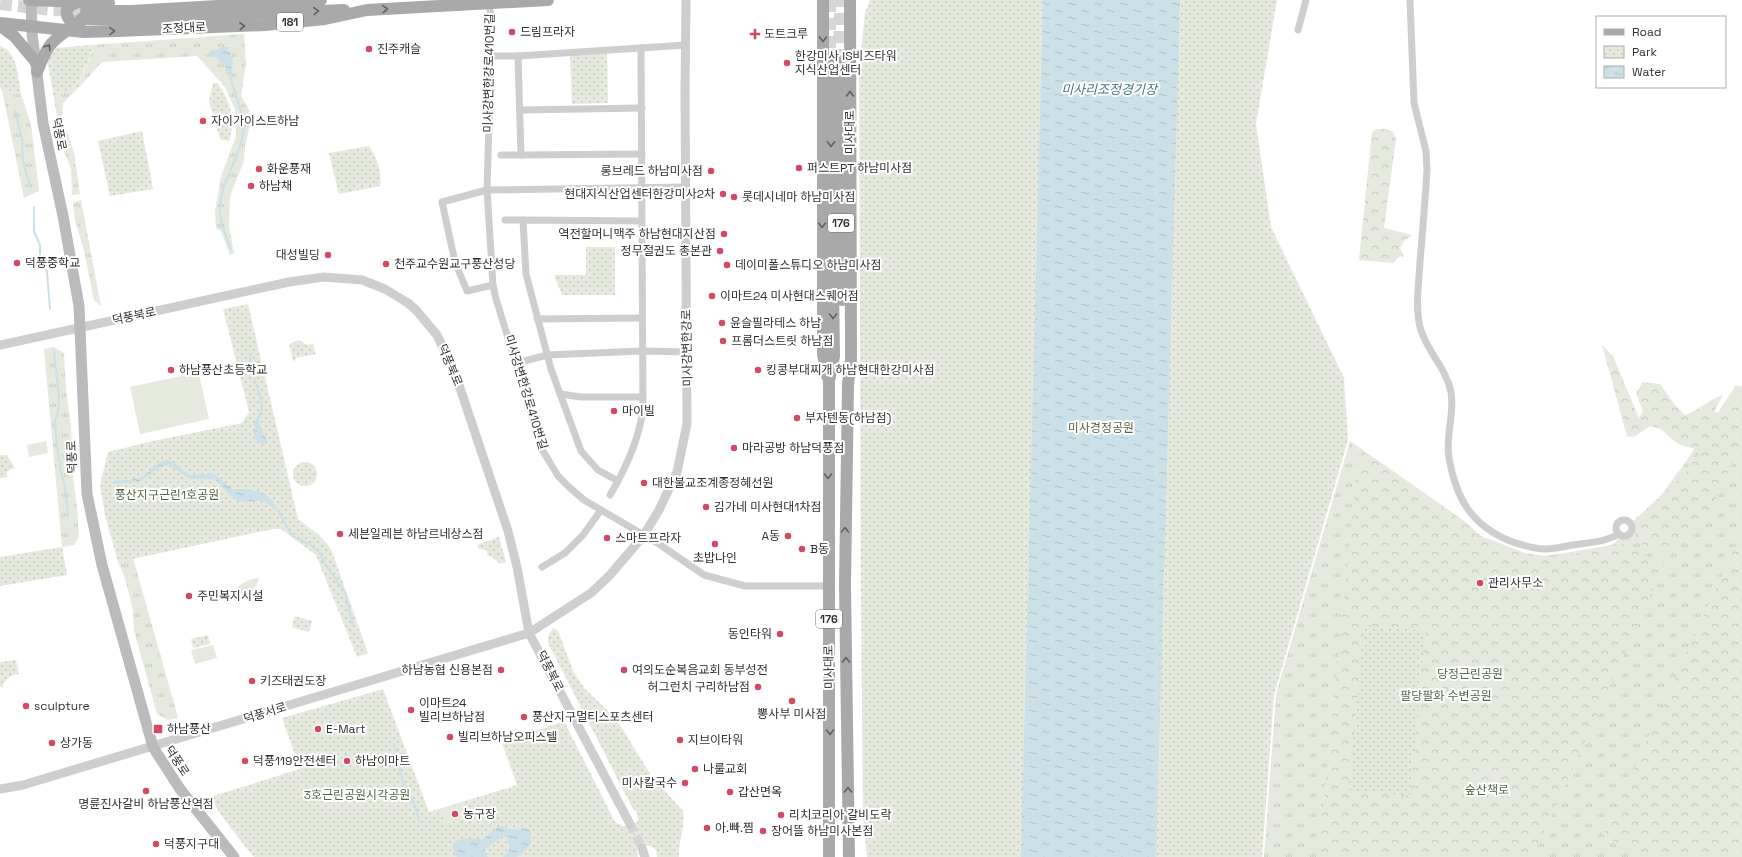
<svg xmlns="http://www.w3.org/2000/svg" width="1742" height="857" font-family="'Space Grotesk','Noto Sans KR',sans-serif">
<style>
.grass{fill:url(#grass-tufts)}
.forest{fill:url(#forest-crowns)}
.park{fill:url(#park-dots)}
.pitch{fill:#e5e9de}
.water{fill:url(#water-ripples)}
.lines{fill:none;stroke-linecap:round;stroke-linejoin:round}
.stream{stroke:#cce0e7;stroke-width:2}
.tertiary-tunnel{stroke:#d6d6d6;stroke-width:9;stroke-dasharray:9 4.5;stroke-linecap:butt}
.primary-tunnel{stroke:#d6d6d6;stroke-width:12;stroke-dasharray:12 6;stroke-linecap:butt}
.minor{stroke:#cecece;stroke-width:7}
.tertiary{stroke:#cecece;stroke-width:9}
.secondary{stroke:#bbb;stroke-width:11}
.primary{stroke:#a9a9a9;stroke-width:12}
.oneway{stroke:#616161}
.poi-dot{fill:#d24963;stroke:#fff;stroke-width:1.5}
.labels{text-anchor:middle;stroke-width:4;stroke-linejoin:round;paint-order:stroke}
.shield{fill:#fff;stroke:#6f6f6f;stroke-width:1}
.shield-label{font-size:11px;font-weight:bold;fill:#313131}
.street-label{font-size:12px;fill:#313131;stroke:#fff}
.poi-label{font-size:12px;fill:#313131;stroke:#fff;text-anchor:start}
.park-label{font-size:12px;fill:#586843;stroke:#fff}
.water-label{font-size:13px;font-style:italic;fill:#47788a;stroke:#fff}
</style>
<defs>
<pattern id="grass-tufts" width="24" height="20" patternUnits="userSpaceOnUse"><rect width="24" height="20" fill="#e5e9de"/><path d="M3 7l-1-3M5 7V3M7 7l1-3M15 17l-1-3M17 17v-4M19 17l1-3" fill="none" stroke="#c5c8bf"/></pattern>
<pattern id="forest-crowns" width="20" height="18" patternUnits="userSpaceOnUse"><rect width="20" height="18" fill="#e5e9de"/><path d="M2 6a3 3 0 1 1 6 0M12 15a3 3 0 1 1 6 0" fill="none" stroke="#c5c8bf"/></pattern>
<pattern id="park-dots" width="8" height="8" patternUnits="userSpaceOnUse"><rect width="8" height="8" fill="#e5e9de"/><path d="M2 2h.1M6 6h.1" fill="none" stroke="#c5c8bf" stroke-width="1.8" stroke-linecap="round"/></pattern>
<pattern id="water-ripples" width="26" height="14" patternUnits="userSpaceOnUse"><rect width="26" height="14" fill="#cce0e7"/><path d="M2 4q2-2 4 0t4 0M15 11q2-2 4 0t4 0" fill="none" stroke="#b0c1c7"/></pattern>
</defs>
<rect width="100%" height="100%" fill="#fff"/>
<g class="grass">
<path d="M244,34L246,63L241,96L250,112V125L245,146L244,161L230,196L229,226L234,253L230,255L221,231L216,228L215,212L221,176L236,136L235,109L225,87L197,56L102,62L82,84L79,81L90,59L92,45Z"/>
<path d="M73,86L77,89L63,103L62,117L74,153L80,194L72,195L71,169L62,146L54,98Z"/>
<path d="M2,90L21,94L31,124L39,191L24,198Z"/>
<path d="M81,200L101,306L94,300L85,255L75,220L73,202Z"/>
<path d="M54,347L64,353L66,389L71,426L73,478L77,507L79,536L74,545L62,547L44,349Z"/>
<path d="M1736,385L1742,387V857H1264L1276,694L1350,441L1463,520L1481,536L1525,553L1544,556L1565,553L1612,545L1647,514L1685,463Z"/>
<path d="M133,558L176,710L178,718L168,720L157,714L134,631L133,610L125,578L118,562Z"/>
</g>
<g class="forest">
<path d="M1377,129H1385L1393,132L1396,139L1384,228L1412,235L1403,242L1400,248L1404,257L1400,256L1393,263L1359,260L1372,132Z"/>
<path d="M1602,345L1613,356L1639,418L1643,411L1636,393L1643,382L1660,384L1675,405L1685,415C1699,410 1708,400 1723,395L1714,412L1725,413L1742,385V441L1705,523L1668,557L1638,542L1632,522L1686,473L1701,450C1694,448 1686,447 1679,444C1667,438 1668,429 1650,426L1634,437L1627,436Z"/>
<path d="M1359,449L1461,521L1481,539L1543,560L1623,544L1664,565L1533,857H1318Z"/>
<path d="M1742,532V857H1645L1603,835Z"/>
</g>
<g class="park">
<path d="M870,0H1277L1256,124L1271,227L1344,378L1348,440L1274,695L1262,857H867L863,816L861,589L859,73L865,12Z"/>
<path d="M92,45L89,60L79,80L82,84L77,89L73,86L54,98L47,58L56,48Z"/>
<path d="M0,46C18,51 18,79 21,94L2,90L0,87Z"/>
<path d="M607,54L608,103L572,104L570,55Z"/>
<path d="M213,83H218C230,103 236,118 229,141L220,139L209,101Z"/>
<path d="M142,131L153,189L110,196L98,141Z"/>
<path d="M369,146C377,157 382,172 380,186L339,194L329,153Z"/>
<path d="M586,247H615V295H562L554,275H586Z"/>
<path d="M248,304L298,519L319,535L331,549L368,653L357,657L316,555L281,529H273L118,562L105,515L100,485L108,452L153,441L242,423L249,412L223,309Z"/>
<path d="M299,340L307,345L313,344L316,354L295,358L296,360L293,361L289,344Z"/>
<path d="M0,455H7L15,468L7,471V477L0,478Z"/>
<circle cx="305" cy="474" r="12"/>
<path d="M499,537L506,562L500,564L494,558L487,555V550L479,549L477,545Z"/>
<path d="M62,547L67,575L0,586V557Z"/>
<path d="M295,616L312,621L309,632L292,627Z"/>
<path d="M1364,625L1425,631L1410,796L1349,790Z"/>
<path d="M553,628L558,631L574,673L585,689L610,713L620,725L652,777L683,811C686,824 678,842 679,857H657L656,850C650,844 643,844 637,850L638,857H254C247,848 209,804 213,796L300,769L282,718L383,689L429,812L517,785L502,743L564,721L615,822L623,826H632L638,821L637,812L633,809L548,643V636Z"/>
<path d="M208,635L210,644L193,648L191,639Z"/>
<path d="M16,660L19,674C10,675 5,679 2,688L0,686V662Z"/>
</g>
<g class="pitch">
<path d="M196,373L199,375L209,419L140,434L130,387Z"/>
<path d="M46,441L48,453L29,457L27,445Z"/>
<path d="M259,578C257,588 251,593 242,594L235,589C243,582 249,579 259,578Z"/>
<path d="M213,645L217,658L195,664L191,650Z"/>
<path d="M465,803L469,817L445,824L440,810Z"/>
</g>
<g class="water">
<path d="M1043,0H1180L1156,857H1021Z"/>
<path d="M222,47H228L233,59L232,74L230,75H227L225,66L217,58L208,54L211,50H218Z"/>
<path d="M249,353L252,354C246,378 272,396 259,420L263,433L267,440L263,445L254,438L255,427L254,425L260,410L261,404L250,366Z"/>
<path d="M167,460L173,462L190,475L212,474L216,475L232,489H247L263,493L271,499L279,512C273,508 268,502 261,501C252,500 245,504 236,500C226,495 223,484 214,479H194L189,478L168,465L160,467L141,481L115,484L111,483L114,481C123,480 135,481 143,476C152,471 154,463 167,460Z"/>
<path d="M499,826C504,826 507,829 511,830C517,830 522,827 528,828C535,837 528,853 516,857C512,857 507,857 503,857C511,851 510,847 507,838L504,836L486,848L484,853L488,857H457L453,852V844C462,836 472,840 483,839Z"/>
</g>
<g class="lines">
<g class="stream">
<path d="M230,75C234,95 246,115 243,135C238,164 214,190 221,220C223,230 228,240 231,249"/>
<path d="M15,111L22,139L23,161L30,186"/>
<path d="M34,207V231L40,245V255L47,272L50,309"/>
<path d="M54,351L59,398L58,413L55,421L56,437L61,472L65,487L68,515"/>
<path d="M278,510L292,536L311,545L320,553L325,564L345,592L353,625"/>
<path d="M394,744C399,757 398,771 404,784C410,797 417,806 419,821"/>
</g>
<path class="tertiary-tunnel" d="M630,824L642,848"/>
<g class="primary-tunnel">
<path d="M830,0V63"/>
<path d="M0,4L52,10L82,11"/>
<path d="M839,61L840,0"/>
</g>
<g class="minor">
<path d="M1410,0L1414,103L1426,151L1427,170C1425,200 1423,230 1420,261C1419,283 1415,305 1420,327C1426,351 1446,367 1451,392C1455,414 1445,436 1449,458C1456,498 1471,525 1510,541C1522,545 1533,549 1545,549C1554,549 1563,547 1572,545C1588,543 1605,542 1619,534"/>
<path d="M490,4L491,56L487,190L493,285L496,299L543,451L558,476L569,487L584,500L659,544L704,575L745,586H828"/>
<path d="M1298,30L1306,0"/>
<path d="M641,48L643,411C638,438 631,456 618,481L598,470L581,451L551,369L526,274L523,220L642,221"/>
<path d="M491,56H518L686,45"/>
<path d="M518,56L521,155L642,154"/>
<path d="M520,110L642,108"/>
<path d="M501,155H521"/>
<path d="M505,220H523"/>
<path d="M493,285L467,291L455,262L442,202L487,190L686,187"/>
<path d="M537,319L642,318"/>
<path d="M517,363L547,355L643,351L687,352"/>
<path d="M560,394L581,397H643"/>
<path d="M610,495L618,481"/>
<circle cx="1624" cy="528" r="8"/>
<path d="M542,567L565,553L583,535L601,510"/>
</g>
<g class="tertiary">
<path d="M0,345L289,282L324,277L362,280L385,289L408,303L416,310L437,335L456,376L508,531L517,567L529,633L630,824"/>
<path d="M0,789L23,785L529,633L591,593L610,575L644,535L659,510L677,472L687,424L685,92L686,0"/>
<path d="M642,848L645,857"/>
</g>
<path class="secondary" d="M31,0L32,33L43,123L63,216L79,306L87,494L102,565L153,747L180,789L234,857"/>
<g class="primary">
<path d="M29,0L109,3"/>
<path d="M823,0V354L827,376"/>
<path d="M78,2C57,9 69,23 82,30"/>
<path d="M86,11H131L321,0"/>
<path d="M81,19L124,20L344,10"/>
<path d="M0,23L84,32L118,31L265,25L325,19L367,10L548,0"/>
<path d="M0,26L14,36L35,61"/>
<path d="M839,61L842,300"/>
<path d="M37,72C46,50 48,43 68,30"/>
<path d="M829,857V381L834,356L830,63"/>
<path d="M849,857L845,586L848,384L851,360L850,0"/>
</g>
</g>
<defs><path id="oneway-chevron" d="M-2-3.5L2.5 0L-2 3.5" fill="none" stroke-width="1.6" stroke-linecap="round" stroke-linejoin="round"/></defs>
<g class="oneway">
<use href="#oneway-chevron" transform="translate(385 9) rotate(-3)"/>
<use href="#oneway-chevron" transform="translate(316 11) rotate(-3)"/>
<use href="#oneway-chevron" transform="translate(242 26) rotate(-3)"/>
<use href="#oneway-chevron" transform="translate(112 31) rotate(-1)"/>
<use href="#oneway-chevron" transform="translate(823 39) rotate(90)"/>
<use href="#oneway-chevron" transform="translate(48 47) rotate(-58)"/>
<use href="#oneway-chevron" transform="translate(850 94) rotate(-90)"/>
<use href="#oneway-chevron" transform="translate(831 144) rotate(89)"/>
<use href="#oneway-chevron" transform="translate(822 225) rotate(90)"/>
<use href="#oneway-chevron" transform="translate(833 316) rotate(89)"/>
<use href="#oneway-chevron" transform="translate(828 476) rotate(90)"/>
<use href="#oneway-chevron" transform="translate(845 530) rotate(-89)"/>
<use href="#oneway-chevron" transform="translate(846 660) rotate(-91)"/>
<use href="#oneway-chevron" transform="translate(830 732) rotate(89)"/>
<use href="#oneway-chevron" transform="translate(848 790) rotate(-91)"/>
</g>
<g class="poi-dot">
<circle cx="512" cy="32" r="4"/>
<path d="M753 28h4v4h4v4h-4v4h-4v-4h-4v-4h4z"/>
<circle cx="369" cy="49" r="4"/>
<circle cx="787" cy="63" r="4"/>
<circle cx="203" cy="121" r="4"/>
<circle cx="799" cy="168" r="4"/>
<circle cx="259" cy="169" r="4"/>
<circle cx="711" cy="171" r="4"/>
<circle cx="251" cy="186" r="4"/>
<circle cx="723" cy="194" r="4"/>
<circle cx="734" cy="197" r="4"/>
<circle cx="724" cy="234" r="4"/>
<circle cx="720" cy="251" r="4"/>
<circle cx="328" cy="255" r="4"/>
<circle cx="17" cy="263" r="4"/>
<circle cx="386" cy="264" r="4"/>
<circle cx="727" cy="265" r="4"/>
<circle cx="712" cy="296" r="4"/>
<circle cx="722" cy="323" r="4"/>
<circle cx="723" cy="341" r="4"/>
<circle cx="171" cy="370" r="4"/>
<circle cx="758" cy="370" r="4"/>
<circle cx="614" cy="411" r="4"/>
<circle cx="797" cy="418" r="4"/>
<circle cx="734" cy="448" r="4"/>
<circle cx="644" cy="483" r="4"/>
<circle cx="706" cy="507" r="4"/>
<circle cx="340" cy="534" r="4"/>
<circle cx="788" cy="536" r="4"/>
<circle cx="607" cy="538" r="4"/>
<circle cx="715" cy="544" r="4"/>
<circle cx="802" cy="549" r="4"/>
<circle cx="1480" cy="583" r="4"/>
<circle cx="189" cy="596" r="4"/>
<circle cx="780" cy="634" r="4"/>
<circle cx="501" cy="670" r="4"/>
<circle cx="624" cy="670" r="4"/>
<circle cx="252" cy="681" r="4"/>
<circle cx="758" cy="687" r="4"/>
<circle cx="792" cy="701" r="4"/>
<circle cx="26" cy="706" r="4"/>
<circle cx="411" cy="710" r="4"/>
<circle cx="524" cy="717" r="4"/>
<rect x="153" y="724" width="10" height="10" rx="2"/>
<circle cx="318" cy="729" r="4"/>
<circle cx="450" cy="737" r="4"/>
<circle cx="680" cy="740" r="4"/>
<circle cx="52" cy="743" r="4"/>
<circle cx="245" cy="761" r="4"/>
<circle cx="347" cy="761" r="4"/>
<circle cx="695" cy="769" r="4"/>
<circle cx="685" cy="783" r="4"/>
<circle cx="146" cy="791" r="4"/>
<circle cx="730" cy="792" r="4"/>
<circle cx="455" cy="814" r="4"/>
<circle cx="781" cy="815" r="4"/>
<circle cx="707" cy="828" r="4"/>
<circle cx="763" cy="831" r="4"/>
<circle cx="156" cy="844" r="4"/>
</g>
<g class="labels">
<g class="shield">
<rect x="277" y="13" width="26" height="18" rx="3"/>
<rect x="828" y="214" width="26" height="18" rx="3"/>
<rect x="816" y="610" width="26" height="18" rx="3"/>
</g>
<g class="shield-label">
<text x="290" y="26">181</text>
<text x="841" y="227">176</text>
<text x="829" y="623">176</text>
</g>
<g class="street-label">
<text transform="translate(184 28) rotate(-3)" y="4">조정대로</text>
<text transform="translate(489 73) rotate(-89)" y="4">미사강변한강로410번길</text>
<text transform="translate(850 132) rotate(-90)" y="4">미사대로</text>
<text transform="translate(59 134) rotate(79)" y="4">덕풍로</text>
<text transform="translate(134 316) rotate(-12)" y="4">덕풍북로</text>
<text transform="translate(687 348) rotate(-91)" y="4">미사강변한강로</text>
<text transform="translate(450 365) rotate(67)" y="4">덕풍북로</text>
<text transform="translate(526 392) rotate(73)" y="4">미사강변한강로410번길</text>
<text transform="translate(72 457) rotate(-92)" y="4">덕풍로</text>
<text transform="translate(829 667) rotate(-91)" y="4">미사대로</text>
<text transform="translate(550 671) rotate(63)" y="4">덕풍북로</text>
<text transform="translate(265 713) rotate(-17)" y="4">덕풍서로</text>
<text transform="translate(177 761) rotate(57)" y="4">덕풍로</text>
</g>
<g class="poi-label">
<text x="520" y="36">드림프라자</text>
<text x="764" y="38">도트크루</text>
<text x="377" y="53">진주캐슬</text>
<text x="795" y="60">한강미사 IS비즈타워<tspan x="795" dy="14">지식산업센터</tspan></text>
<text x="211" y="125">자이가이스트하남</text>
<text x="807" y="172">퍼스트PT 하남미사점</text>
<text x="267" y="173">화운풍재</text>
<text x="703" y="175" text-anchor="end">롱브레드 하남미사점</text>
<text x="259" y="190">하남채</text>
<text x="715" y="198" text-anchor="end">현대지식산업센터한강미사2차</text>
<text x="742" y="201">롯데시네마 하남미사점</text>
<text x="716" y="238" text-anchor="end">역전할머니맥주 하남현대지산점</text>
<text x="712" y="255" text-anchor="end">정무절권도 총본관</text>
<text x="320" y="259" text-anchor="end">대성빌딩</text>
<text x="25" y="267">덕풍중학교</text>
<text x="394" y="268">천주교수원교구풍산성당</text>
<text x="735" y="269">데이미폴스튜디오 하남미사점</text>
<text x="720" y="300">이마트24 미사현대스퀘어점</text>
<text x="730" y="327">윤슬필라테스 하남</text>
<text x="731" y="345">프롬더스트릿 하남점</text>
<text x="179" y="374">하남풍산초등학교</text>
<text x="766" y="374">킹콩부대찌개 하남현대한강미사점</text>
<text x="622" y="415">마이빌</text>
<text x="805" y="422">부자텐동(하남점)</text>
<text x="742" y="452">마라공방 하남덕풍점</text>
<text x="652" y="487">대한불교조계종정혜선원</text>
<text x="714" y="511">김가네 미사현대1차점</text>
<text x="348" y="538">세븐일레븐 하남르네상스점</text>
<text x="780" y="540" text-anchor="end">A동</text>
<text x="615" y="542">스마트프라자</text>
<text x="810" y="553">B동</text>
<text x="715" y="562" text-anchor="middle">초밥나인</text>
<text x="1488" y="587">관리사무소</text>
<text x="197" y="600">주민복지시설</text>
<text x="772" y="638" text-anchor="end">동인타워</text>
<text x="493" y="674" text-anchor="end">하남농협 신용본점</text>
<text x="632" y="674">여의도순복음교회 동부성전</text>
<text x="260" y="685">키즈태권도장</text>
<text x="750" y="691" text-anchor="end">허그런치 구리하남점</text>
<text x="419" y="707">이마트24<tspan x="419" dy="14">빌리브하남점</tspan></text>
<text x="34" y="710">sculpture</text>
<text x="792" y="718" text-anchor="middle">뽕사부 미사점</text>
<text x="532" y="721">풍산지구멀티스포츠센터</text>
<text x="167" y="733">하남풍산</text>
<text x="326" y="733">E-Mart</text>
<text x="458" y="741">빌리브하남오피스텔</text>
<text x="688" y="744">지브이타워</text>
<text x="60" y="747">상가동</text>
<text x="253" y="765">덕풍119안전센터</text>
<text x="355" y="765">하남이마트</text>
<text x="703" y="773">나룰교회</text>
<text x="677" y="787" text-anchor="end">미사칼국수</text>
<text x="738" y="796">갑산면옥</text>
<text x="146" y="808" text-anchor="middle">명륜진사갈비 하남풍산역점</text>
<text x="463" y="818">농구장</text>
<text x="789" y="819">리치코리아 갈비도락</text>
<text x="715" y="832">아.빠.찜</text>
<text x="771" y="835">장어뜰 하남미사본점</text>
<text x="164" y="848">덕풍지구대</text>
</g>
<g class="park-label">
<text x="1101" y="432">미사경정공원</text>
<text x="167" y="499">풍산지구근린1호공원</text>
<text x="1470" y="678">당정근린공원</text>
<text x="1446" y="700">팔당팔화 수변공원</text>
<text x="1487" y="794">숲산책로</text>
<text x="357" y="799">3호근린공원시각공원</text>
</g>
<g class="water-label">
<text x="1109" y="94">미사리조정경기장</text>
</g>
</g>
<rect x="1596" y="16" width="130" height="72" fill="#ffffff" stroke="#adadad"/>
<rect x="1604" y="29" width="20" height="6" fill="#a9a9a9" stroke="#adadad"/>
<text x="1632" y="36" font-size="12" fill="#313131">Road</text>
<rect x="1604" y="46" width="20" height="12" fill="url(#park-dots)" stroke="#adadad"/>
<text x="1632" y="56" font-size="12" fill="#313131">Park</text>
<rect x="1604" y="66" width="20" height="12" fill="url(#water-ripples)" stroke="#adadad"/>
<text x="1632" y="76" font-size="12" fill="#313131">Water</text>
</svg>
